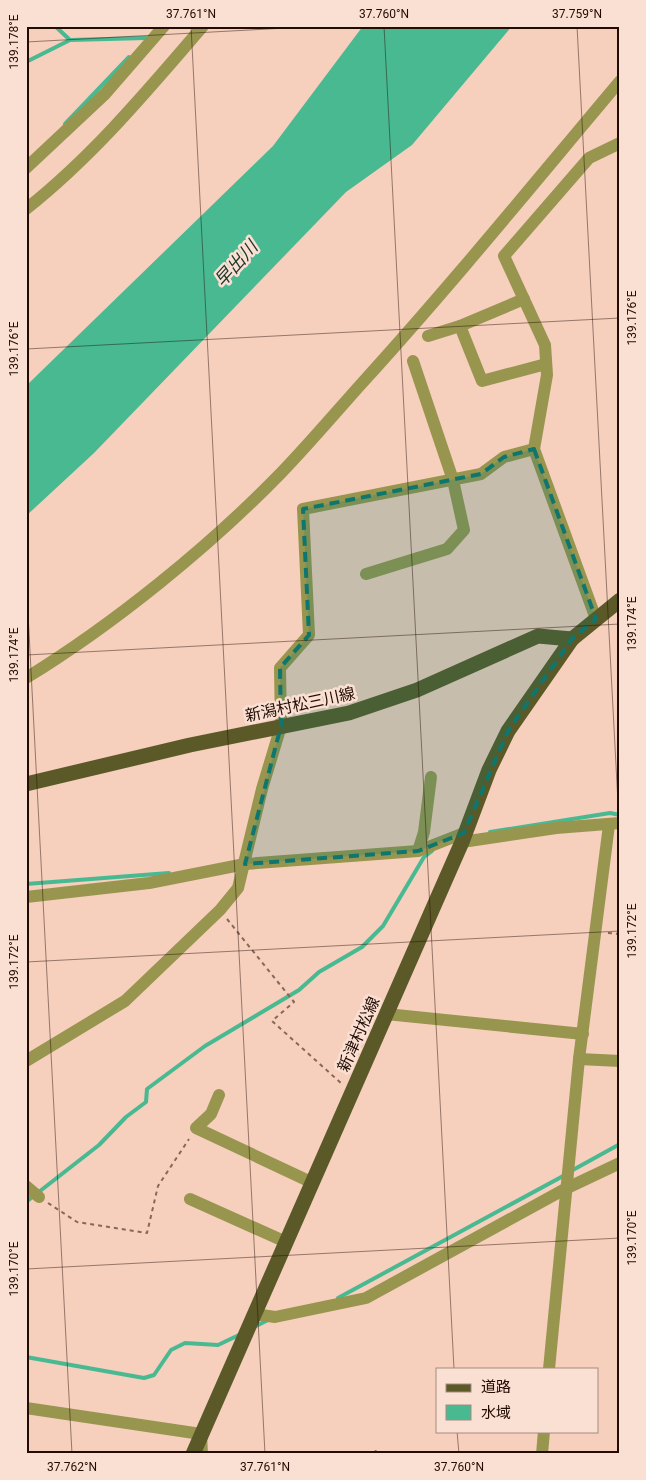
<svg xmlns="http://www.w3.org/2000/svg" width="646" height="1480" font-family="Roboto,'Noto Sans JP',sans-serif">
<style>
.water{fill:#49b992}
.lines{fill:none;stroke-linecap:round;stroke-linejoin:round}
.stream{stroke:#49b992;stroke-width:4}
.path{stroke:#86685a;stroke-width:2;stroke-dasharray:4 4;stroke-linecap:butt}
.minor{stroke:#98954e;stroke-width:12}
.major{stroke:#5b5927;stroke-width:15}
.marked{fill:#0f766e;fill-opacity:0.2;stroke:#0f766e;stroke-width:4;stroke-dasharray:10 6;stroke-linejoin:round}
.ticks{fill:none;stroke:#220c03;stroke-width:1;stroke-opacity:0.45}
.labels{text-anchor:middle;stroke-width:5;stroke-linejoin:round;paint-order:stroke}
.street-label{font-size:16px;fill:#220c03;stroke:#fae0d3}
.water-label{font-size:18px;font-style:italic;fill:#1b342a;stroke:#fae0d3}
.neatline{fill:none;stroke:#220c03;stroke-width:2}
.ticks-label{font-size:12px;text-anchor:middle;fill:#220c03}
</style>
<rect width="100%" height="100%" fill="#f6cfbd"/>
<path class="water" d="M363,26H512L412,145L346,192L94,453L26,516V386L273,146Z"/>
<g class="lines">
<g class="stream">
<path d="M55,26L70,40"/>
<path d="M26,62L70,40L146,38"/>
<path d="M65,124L129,57"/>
<path d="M490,832L610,813L620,815"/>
<path d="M26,884L169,873"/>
<path d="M571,1171L620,1144"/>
<path d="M26,1202L99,1145L126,1117L146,1102L147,1089L205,1046L299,990L319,972L362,947L383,926L424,857L432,851"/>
<path d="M338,1298L565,1175"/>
<path d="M254,1327L268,1320"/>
<path d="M26,1357L144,1378L154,1375L171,1350L185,1343L218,1345L239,1335"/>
</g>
<g class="path">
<path d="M227,919L294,1002L272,1021L342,1084"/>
<path d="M608,933L620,934"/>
<path d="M48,1203L77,1222L147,1233L158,1186L189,1139"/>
<path d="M375,1454L376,1449"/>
</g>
<g class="minor">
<path d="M26,168L105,94L164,26"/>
<path d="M26,209C93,156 148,90 203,26"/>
<path d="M460,326L482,381L546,364"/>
<path d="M428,336L460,326L524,299"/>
<path d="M366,574L447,549L464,530L453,480L413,361"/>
<path d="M596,619L534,449L547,375L545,345L504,256L589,158L620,143"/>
<path d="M26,678C114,624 209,547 281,473C309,444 336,412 363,382C452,284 535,182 620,81"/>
<path d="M462,842L556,828L620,823"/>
<path d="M418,851L424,832L431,777"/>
<path d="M26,897L149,883L245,864L418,851L464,833"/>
<path d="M386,1014L583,1034"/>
<path d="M579,1059L620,1061"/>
<path d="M26,1061L125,1001L220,910L238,888L262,789L281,726L280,668L309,635L303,509L481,474L504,457L534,449"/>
<path d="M219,1095L211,1114L196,1128L313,1183"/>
<path d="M26,1186L39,1197"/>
<path d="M190,1199L286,1242"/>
<path d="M255,1314L275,1317L366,1298L565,1189L620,1163"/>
<path d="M549,1369L579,1059L609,825"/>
<path d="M26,1408L201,1434L202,1454"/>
<path d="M542,1454L544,1431"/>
</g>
<g class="major">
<path d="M26,784L190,745L349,713L417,690L538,636L572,639"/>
<path d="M193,1454L462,842L489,770L508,731L572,639L620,600"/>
</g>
</g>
<path class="marked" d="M534,449L596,619L572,639L508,731L464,833L418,851L245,864L281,726L280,668L309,635L303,509L481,474L504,457Z"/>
<path class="ticks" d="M191,26L265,1454M384,26L454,1369M577,26L620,841M26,42L324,26M26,349L620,318M26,575L72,1454M26,655L620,624M26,962L620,931M26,1269L620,1238M457,1431L459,1454"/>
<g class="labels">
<g class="street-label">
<text transform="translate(300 704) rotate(-12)" y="6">新潟村松三川線</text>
<text transform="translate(358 1034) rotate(-66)" y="6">新津村松線</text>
</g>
<g class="water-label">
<text transform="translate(236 264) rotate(-48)" y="6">早出川</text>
</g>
</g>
<rect width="646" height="1480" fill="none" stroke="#fae0d3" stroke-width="55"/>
<rect x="436" y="1368" width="162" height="65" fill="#fae0d3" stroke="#a48b80"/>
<rect x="446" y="1384" width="25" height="8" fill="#5b5927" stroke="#a48b80"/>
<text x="481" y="1392" font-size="15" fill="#220c03">道路</text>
<rect x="446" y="1405" width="25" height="15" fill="#49b992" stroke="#a48b80"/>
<text x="481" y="1418" font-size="15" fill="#220c03">水域</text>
<rect x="28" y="28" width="590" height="1424" class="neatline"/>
<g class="ticks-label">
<text x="191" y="18">37.761°N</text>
<text x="384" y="18">37.760°N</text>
<text x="577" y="18">37.759°N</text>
<text transform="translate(14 42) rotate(-90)" y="4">139.178°E</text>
<text transform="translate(632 318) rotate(-90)" y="4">139.176°E</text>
<text transform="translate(14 349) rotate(-90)" y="4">139.176°E</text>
<text transform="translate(632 624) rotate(-90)" y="4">139.174°E</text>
<text transform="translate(14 655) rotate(-90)" y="4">139.174°E</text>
<text transform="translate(632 931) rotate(-90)" y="4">139.172°E</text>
<text transform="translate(14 962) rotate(-90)" y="4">139.172°E</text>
<text transform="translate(632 1238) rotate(-90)" y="4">139.170°E</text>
<text transform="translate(14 1269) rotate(-90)" y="4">139.170°E</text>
<text x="72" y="1471">37.762°N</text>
<text x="265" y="1471">37.761°N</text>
<text x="459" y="1471">37.760°N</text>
</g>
</svg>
